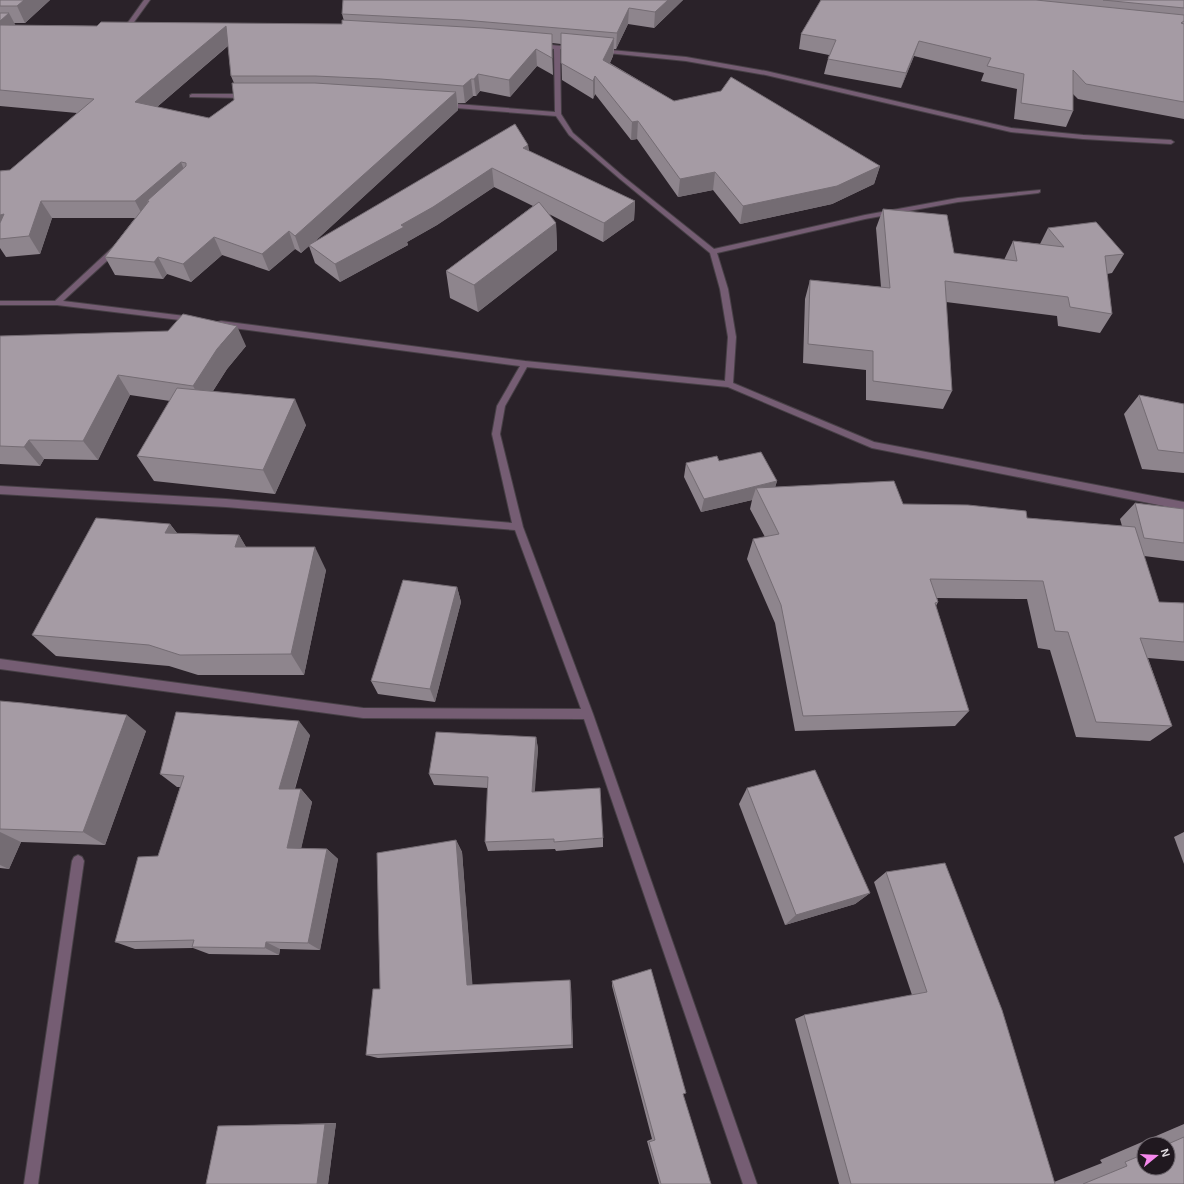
<svg xmlns="http://www.w3.org/2000/svg" width="1184" height="1184" font-family="Helvetica,sans-serif">
<style>
.lines{fill:none;stroke-linecap:round;stroke-linejoin:round}
.street-casing{stroke:#474046;stroke-width:2}
.street{fill:#755d73;fill-rule:evenodd}
.wall{fill:#8e858d;fill-rule:evenodd}
.shaded-wall{fill:#746c73}
.building{fill:#a59ba4;stroke:#746c73}
</style>
<rect width="100%" height="100%" fill="#2a2229"/>
<g class="lines">
<g class="street-casing">
<g id="street">
<path d="M144,0H150L129,29H125L124,28Z"/>
<path d="M540,44L574,47L577,49L574,51L560,49L561,114L573,133L624,177L714,249L865,215L958,198L1040,190V192L1038,193L958,202L865,219L717,253L728,289L736,337L733,383L874,442L1184,502V510L872,448L728,387L527,367L505,406L500,434L523,527L593,714L757,1184H743L584,719L363,718L0,669V659L363,708L581,709L515,530L226,507L0,494V486L226,499L512,523L492,434L497,406L520,366L218,326V322L221,321L525,361L725,381L728,337L720,289L710,253L620,179L569,135L556,116L444,107L441,105L444,103L555,112L554,49L538,47V45Z"/>
<path d="M600,49L686,57L766,71L1011,128L1083,135L1171,140L1174,142L1171,144L1083,139L1011,132L766,75L686,61L598,52V50Z"/>
<path d="M192,94H247L250,96L247,98L190,97V95Z"/>
<path d="M113,247H119L120,249L63,301L193,317L197,320L196,322L57,305H0V301H55Z"/>
<path d="M78,855L82,857L84,861L38,1184H24L72,861L74,857Z"/>
</g>
</g>
<use href="#street" class="street"/>
</g>
<g class="wall">
<path d="M0,0H50L25,23H14L15,25L97,26L342,24L344,21L342,14L343,0H683L654,28L628,24L616,49H614L613,56L610,63L674,101L880,166L874,184L832,204L740,224L713,190L678,197L637,139L631,140L595,94L593,99L562,80L561,44L552,43L553,75L537,66L510,97L480,91L476,96H473L465,103H458V110L313,243L528,145L529,151L635,201L634,220L603,242L549,214L556,223L557,250L478,312L450,298L446,271L533,206L494,187L437,225L407,242L408,245L340,282L315,263L309,246L301,253L295,249L269,271L222,255L191,282L167,274L163,279L115,275L105,257L135,218H52L40,254L6,257L0,248V171L10,170L77,113L0,106ZM228,46L231,76L234,83V100L209,118L157,107Z"/>
<path d="M821,0H1184V119L1078,99L1073,94V111L1066,127L1014,119L1017,89L981,81L984,73L914,56L901,88L824,74L828,59L829,55L799,49L801,34Z"/>
<path d="M883,209L954,253L1004,260L1013,241L1040,244L1048,228L1124,254L1112,273L1107,274L1112,314L1100,333L1058,326L1057,316L946,302L952,391L943,409L866,400V370L803,363L805,299L810,280L881,287L876,228Z"/>
<path d="M0,336L246,346L227,369L213,391L306,425L275,494L154,481L137,456L170,401L130,395L98,460L44,459L40,466L0,464Z"/>
<path d="M1139,395L1184,404V473L1142,469L1124,414Z"/>
<path d="M719,461L777,481L775,487L903,504L1027,518L1122,526L1120,519L1135,503L1184,509V561L1144,556L1159,602L1184,603V661L1148,658L1172,726L1150,741L1076,737L1050,650L1038,648L1027,599L937,598L938,602L936,606L969,711L955,726L795,731L775,623L747,559L753,539L765,537L750,509L752,500L701,512L684,477L686,463Z"/>
<path d="M170,524L177,533L239,535L246,547L326,570L304,675H198L169,666L56,656L32,635Z"/>
<path d="M457,587L461,602L435,702L378,694L371,681Z"/>
<path d="M0,701L146,731L105,845L21,842L9,869L0,868Z"/>
<path d="M310,735L295,789H301L312,802L301,848L327,849L338,859L320,950L280,949L279,955L209,954L193,948L135,949L115,942L158,856L180,787H177L160,774Z"/>
<path d="M536,737L538,749L534,792L603,838V847L556,851L555,849L488,851L485,842L488,788L434,785L429,774Z"/>
<path d="M747,788L870,893L855,904L785,925L739,804Z"/>
<path d="M1184,832V864L1174,837Z"/>
<path d="M456,840L462,852L472,985L570,980L571,987L573,1048L378,1058L366,1055L380,989Z"/>
<path d="M886,872L1054,1182L1102,1163L1100,1160L1184,1124V1184H839L795,1019L804,1015L912,995L874,882ZM1144,1144H1168L1144,1168Z"/>
<path d="M612,981L711,1184H659L647,1141L652,1139L612,986Z"/>
<path d="M336,1123L328,1184H206L218,1126Z"/>
</g>
<g class="shaded-wall">
<path d="M24,0H50L25,23L17,6Z"/>
<path d="M668,0H683L654,28L655,12Z"/>
<path d="M629,8L628,24L616,49L617,33Z"/>
<path d="M9,13L18,30L0,31V21Z"/>
<path d="M226,26L231,43L143,119L135,102Z"/>
<path d="M614,38L613,56L603,77V60Z"/>
<path d="M919,41L914,56L901,88L906,73Z"/>
<path d="M536,49L537,66L510,97L509,80Z"/>
<path d="M478,74L480,91L476,96L474,79Z"/>
<path d="M595,76V94L593,99V81Z"/>
<path d="M471,79L473,96L465,103L463,86Z"/>
<path d="M456,92L458,110L310,246L309,245V246L301,253L295,236Z"/>
<path d="M638,121L637,139L631,140L632,122Z"/>
<path d="M528,145L530,163L523,148Z"/>
<path d="M181,162L188,180L147,201L152,212L144,218L135,201Z"/>
<path d="M880,166L874,184L832,204L740,224L743,206Z"/>
<path d="M492,168L494,187L437,225L407,242L408,245L340,282L335,264L401,225Z"/>
<path d="M715,172L713,190L678,197L680,179Z"/>
<path d="M41,201L52,218L40,254L29,236Z"/>
<path d="M635,201L634,220L603,242L604,223Z"/>
<path d="M4,214L0,234V215Z"/>
<path d="M556,223L557,250L478,312L474,285Z"/>
<path d="M289,231L295,249L269,271L262,254Z"/>
<path d="M214,237L222,255L191,282L183,264Z"/>
<path d="M158,257L167,274L163,279L154,262Z"/>
<path d="M237,326L246,346L227,369L204,405L193,386L217,349Z"/>
<path d="M118,375L130,395L98,460L83,441Z"/>
<path d="M295,399L306,425L275,494L263,470Z"/>
<path d="M29,440L44,459L40,466L24,447Z"/>
<path d="M777,481L773,495L756,488L752,500L701,512L704,499Z"/>
<path d="M170,524L187,547L165,533Z"/>
<path d="M239,535L253,559L235,547Z"/>
<path d="M315,547L326,570L304,675L291,654Z"/>
<path d="M457,587L461,602L435,702L430,689Z"/>
<path d="M127,715L146,731L105,845L83,832Z"/>
<path d="M299,721L310,735L291,801L279,789Z"/>
<path d="M536,737L538,749L534,803L532,792Z"/>
<path d="M301,789L312,802L299,858L287,848Z"/>
<path d="M0,832L21,842L9,869L0,865Z"/>
<path d="M456,840L462,852L473,991L467,985Z"/>
<path d="M327,849L338,859L320,950L308,943Z"/>
<path d="M870,893L855,904L785,925L796,915Z"/>
<path d="M266,942L280,949L279,955L265,948Z"/>
<path d="M570,980L571,987L573,1048L572,1045Z"/>
<path d="M336,1123L328,1184H317L325,1124Z"/>
</g>
<g class="building">
<path d="M0,0H24L17,6H0Z"/>
<path d="M343,0H668L655,12L629,8L617,33L463,20L342,14Z"/>
<path d="M821,0H1036L1184,15V21L1181,23L1184,24V102L1086,84L1073,70V111L1021,103L1024,74L987,66L991,58L919,41L906,73L828,59L836,40L801,34Z"/>
<path d="M1103,0H1184V8Z"/>
<path d="M0,13H9L0,21Z"/>
<path d="M342,20L483,28L552,34V58L536,49L509,80L478,74L474,79H471L463,86L381,79L315,76H231L226,26L135,102L209,118L234,100L232,83H315L456,92L295,236L289,231L262,254L214,237L183,264L158,257L154,262L105,257L149,201H147L186,166V163L181,162L135,201H41L29,236L0,239V223L4,214L0,215V171L10,170L94,99L0,90V25L97,26L101,22L342,24Z"/>
<path d="M561,33L614,38L603,60L674,101L721,91L731,77L880,166L837,186L743,206L715,172L680,179L638,121L632,122L595,76L593,81L561,63Z"/>
<path d="M515,124L528,145L523,148L635,201L604,223L492,168L433,207L401,225L404,227L335,264L309,245Z"/>
<path d="M539,202L556,223L474,285L446,271Z"/>
<path d="M883,209L947,215L954,253L1017,261L1013,241L1064,247L1048,228L1096,222L1124,254L1105,256L1112,314L1070,307L1068,297L945,281L952,391L873,381V351L808,344L810,280L890,288Z"/>
<path d="M183,314L237,326L217,349L193,386L118,375L83,441L29,440L24,447L0,446V336L168,331Z"/>
<path d="M177,388L295,399L263,470L137,456Z"/>
<path d="M1139,395L1184,404V453L1158,450Z"/>
<path d="M761,452L777,481L704,499L686,463L717,456L719,461Z"/>
<path d="M894,481L903,504L968,505L1026,511L1027,518L1135,527L1159,602L1184,603V642L1140,638L1172,726L1096,722L1068,632L1055,631L1043,581L930,579L938,602L935,603L969,711L803,716L781,605L753,539L779,534L756,488Z"/>
<path d="M1135,503L1184,509V543L1144,538Z"/>
<path d="M96,518L170,524L165,533L239,535L235,547H315L291,654L180,655L149,645L32,635Z"/>
<path d="M403,580L457,587L430,689L371,681Z"/>
<path d="M0,701L23,703L127,715L83,832L0,829Z"/>
<path d="M176,712L299,721L279,789H301L287,848L327,849L308,943L266,942L265,948L192,947L194,940L115,942L138,857L158,856L184,776L160,774Z"/>
<path d="M436,732L536,737L532,792L600,788L603,838L554,842V839L485,842L488,777L429,774Z"/>
<path d="M815,770L870,893L796,915L747,788Z"/>
<path d="M456,840L467,985L570,980L572,1045L366,1055L373,989H380L377,853Z"/>
<path d="M945,863L1002,1010L1055,1184H851L804,1015L927,992L886,872Z"/>
<path d="M651,969L686,1093L683,1094L711,1184H661L649,1142L655,1140L612,981Z"/>
<path d="M325,1124L317,1184H206L218,1126Z"/>
<path d="M1184,1137V1184H1083L1127,1166L1125,1162L1144,1154V1168H1168V1144Z"/>
</g>
<g transform="translate(1156 1156) rotate(72)"><circle r="19" fill="#20181f" stroke="#6d666d"/>
<path d="M0-3L7 15L0 10L-7 15Z" fill="#f688ed"/>
<text y="-6" font-size="11" font-weight="bold" text-anchor="middle" fill="#e1dce1">N</text>
</g>
</svg>
